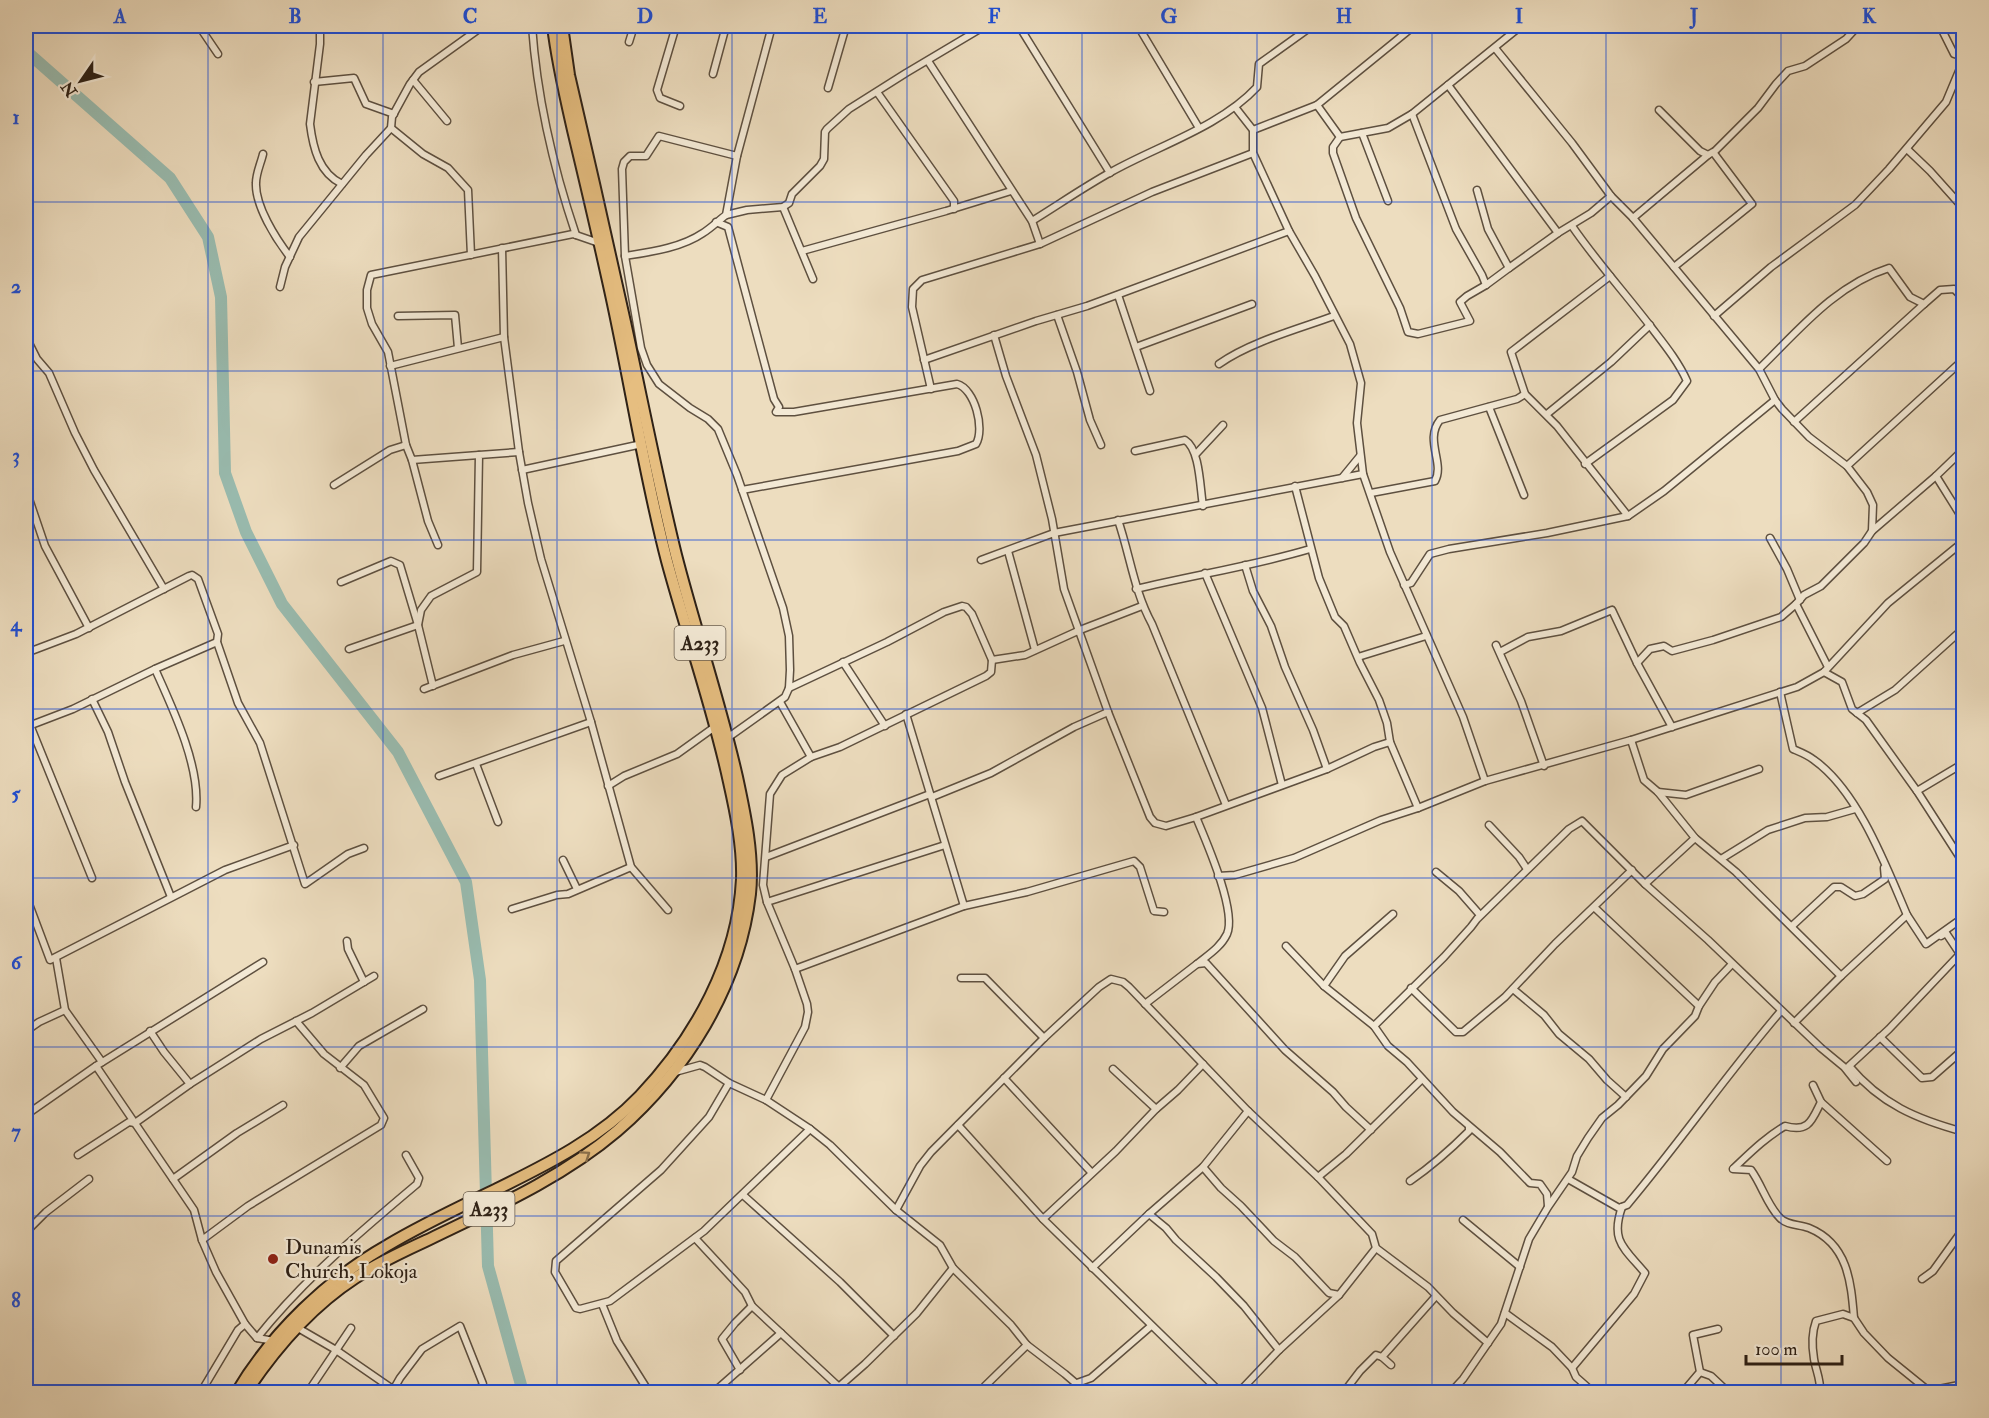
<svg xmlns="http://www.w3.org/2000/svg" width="1989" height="1418" font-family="'IM FELL Double Pica',serif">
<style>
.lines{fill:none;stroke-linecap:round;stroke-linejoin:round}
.river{stroke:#99bcb0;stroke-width:12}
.street-casing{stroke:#5e5040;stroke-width:9}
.highway-casing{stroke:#2e2116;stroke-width:14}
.street{stroke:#f3e9d5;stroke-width:6}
.highway{stroke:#e6be80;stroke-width:10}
.oneway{stroke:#8a704b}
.grid{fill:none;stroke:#1d4ed8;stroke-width:1.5;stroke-opacity:0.55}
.poi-dot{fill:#8f2418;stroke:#f3e9d5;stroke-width:2}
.labels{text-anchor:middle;stroke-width:4.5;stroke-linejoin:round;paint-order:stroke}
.shield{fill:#f3e9d5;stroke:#695d4f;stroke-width:1.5}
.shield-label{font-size:20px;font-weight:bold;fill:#2e2116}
.poi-label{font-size:21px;fill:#2e2116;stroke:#f3e9d5;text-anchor:start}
.neatline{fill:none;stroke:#1d4ed8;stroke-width:2}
.grid-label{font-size:20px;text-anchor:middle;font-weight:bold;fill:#1d4ed8}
</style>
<rect width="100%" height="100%" fill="#edddbf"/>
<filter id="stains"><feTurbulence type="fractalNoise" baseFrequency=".00333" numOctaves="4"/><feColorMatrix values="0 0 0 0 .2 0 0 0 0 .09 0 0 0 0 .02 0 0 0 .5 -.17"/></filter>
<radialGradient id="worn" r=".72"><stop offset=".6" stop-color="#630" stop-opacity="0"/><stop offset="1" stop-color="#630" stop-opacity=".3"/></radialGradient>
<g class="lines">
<path class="river" d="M26,51L170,178L208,237L221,297L225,473L246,532L282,604L398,752L466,882L480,980L488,1266L523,1392"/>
<g class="street-casing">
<g id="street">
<path d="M202,26L201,29L218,54"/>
<path d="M320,26V44L310,124C313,148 319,173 342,184"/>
<path d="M532,26C537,97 553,167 576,235"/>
<path d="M676,26L657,90L660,98L680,106"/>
<path d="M954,26L973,32"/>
<path d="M1019,26L1110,173"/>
<path d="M1138,26L1199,128"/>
<path d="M1940,26L1954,54L1964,57"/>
<path d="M629,42L634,26"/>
<path d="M1495,48L1572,143L1611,196L1633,218L1759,369L1775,400L1782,409L1809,437L1847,466L1867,492L1873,505L1872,531L1864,543L1821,586L1804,595L1796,604L1828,667"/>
<path d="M928,61L1032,221L1040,244"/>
<path d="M713,74L726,26"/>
<path d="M413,80L447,121"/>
<path d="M314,82L354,78L366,104L394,114"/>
<path d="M1448,85L1558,233"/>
<path d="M828,88L846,26"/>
<path d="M877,92L954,201V209"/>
<path d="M1317,105L1340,137L1333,147V153L1356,218L1400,308L1408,332L1418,334L1470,321L1460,302L1467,296L1486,285"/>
<path d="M1235,107L1253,130V153L1289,231L1315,276L1350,344L1361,383L1357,423L1363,474L1390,552L1463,717L1485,781"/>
<path d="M1659,110L1700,151L1708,155L1713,152L1752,204L1674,267"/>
<path d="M1412,114L1456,229L1482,275L1486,285L1509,268"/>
<path d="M391,128L423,154L448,168L468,190L471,255"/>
<path d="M1253,130L1317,105L1414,26"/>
<path d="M1362,133L1388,201"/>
<path d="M1340,137L1388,128L1412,114L1521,26"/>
<path d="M1907,149L1930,171L1964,209"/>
<path d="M1715,151L1758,108L1776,84L1788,71L1805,66L1846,39L1858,26"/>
<path d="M263,154C261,163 256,173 256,183C255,206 276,239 290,257"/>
<path d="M1477,190L1488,229L1509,268L1558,233L1591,213L1611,196"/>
<path d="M783,207L813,279"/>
<path d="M726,215L747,210L783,207L789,203L792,194L820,166L824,159L825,132L827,129L849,109L906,73L985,26"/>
<path d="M1633,218L1708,155"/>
<path d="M1032,221C1058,205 1084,187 1111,172C1157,146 1220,127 1257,87L1259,64L1312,26"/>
<path d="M716,222L728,227L774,399L779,407L776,412H794L957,384C975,389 985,429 976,444L958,451L742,490"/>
<path d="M1572,226C1596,261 1625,293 1651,327C1664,344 1678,361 1687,381L1673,400L1585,464"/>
<path d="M502,248L504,337L519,452L528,503L541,559L591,722L631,867L668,910"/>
<path d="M802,251L946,211L1011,191"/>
<path d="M625,256C650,252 681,248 703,233C711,228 718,221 726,215L737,156L772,26"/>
<path d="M1610,276L1511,352L1525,394L1557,426L1628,516"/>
<path d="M280,287L285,267L299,237L366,155L391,128L392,117L410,84L419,72L483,26"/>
<path d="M1118,295L1150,391"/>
<path d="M1057,315L1077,372L1090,420L1101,445"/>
<path d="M398,316L455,315L458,348"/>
<path d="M1714,316L1771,267L1855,205L1889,169L1946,102L1964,59"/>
<path d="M994,335L1006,376L1036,455L1052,519L1064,589L1108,712L1150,817L1155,823L1166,826L1196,817L1327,769L1374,747L1390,742"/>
<path d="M26,337L37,359L49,373L75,433L94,470L164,589"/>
<path d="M1136,347L1252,304"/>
<path d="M924,360L1036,321L1087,306L1289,231"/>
<path d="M1219,364C1250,342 1298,329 1334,316"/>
<path d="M390,366L504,337"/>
<path d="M1759,369C1798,331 1835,285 1889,268L1910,297L1924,304L1940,290L1954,289L1964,299"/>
<path d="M931,389L912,307L913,289L922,280L1040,244L1152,192L1253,153"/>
<path d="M1489,407L1524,495"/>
<path d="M1547,414L1611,362L1650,325"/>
<path d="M1794,422L1924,304"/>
<path d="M1964,449L1936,476L1964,521"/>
<path d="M1135,451L1185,440C1200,449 1200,488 1203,506"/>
<path d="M1196,454L1223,425"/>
<path d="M479,455L412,460L406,445L388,352L372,324L367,308V290L371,275L573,234L599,243"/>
<path d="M412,460L428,521L438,545"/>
<path d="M1847,466L1964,359"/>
<path d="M522,470L642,444"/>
<path d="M1342,478L1360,456"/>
<path d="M334,485L390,450L406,445"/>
<path d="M1295,486L1319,578L1335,617L1344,626L1360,663L1379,700L1387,723L1390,742L1418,808"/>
<path d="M26,490L45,546L89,628"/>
<path d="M1371,493L1435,481C1445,463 1424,440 1440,420L1517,399L1525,394"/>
<path d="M1118,520C1130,555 1134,591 1152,624L1226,805"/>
<path d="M1872,531L1936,476"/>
<path d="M1770,538L1787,569L1800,600"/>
<path d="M1008,551L1035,650"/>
<path d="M981,560L1054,533L1363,474"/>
<path d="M1245,565L1253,591L1271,626L1285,667L1313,730L1327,769"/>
<path d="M1205,573L1262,708L1282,785"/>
<path d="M341,582L391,561L400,565L418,625L433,686"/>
<path d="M1404,585L1411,583L1430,554L1449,549L1547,533L1628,516L1664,491L1775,400"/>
<path d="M1136,589C1194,575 1253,566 1310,549"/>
<path d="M1496,645L1521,701L1544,766"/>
<path d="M349,649L418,625L421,610L431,596L477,572L479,455L519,452"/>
<path d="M1500,652L1528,637L1561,631L1612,610L1637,663L1672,727"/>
<path d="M26,653L76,634L189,576L192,575L198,579L218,634L217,642L238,703L260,743L305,884L348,854L364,848"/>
<path d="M1358,657L1426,636"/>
<path d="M992,660L1025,655L1080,630L1142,606"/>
<path d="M843,662L885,726"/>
<path d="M1637,663L1650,649L1664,646L1672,651L1713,640L1781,617L1796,604"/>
<path d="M155,669C172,707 200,765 196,807"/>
<path d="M1824,672L1842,682L1852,709L1866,720L1917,791L1964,864"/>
<path d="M424,689L513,655L564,641"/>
<path d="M1780,692L1793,749C1800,752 1808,755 1814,760C1858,791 1886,866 1907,915"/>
<path d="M92,699L108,732L125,782L171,897"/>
<path d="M780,702L811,757"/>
<path d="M1857,713L1895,690L1964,628"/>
<path d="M906,714L964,906"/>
<path d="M30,725L92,878"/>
<path d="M26,727L73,709L155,669L217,642"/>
<path d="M726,739L785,697L789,688L790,670L789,636L783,608L737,475L718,429L708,419L690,408L659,384L647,365L641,348L625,256L622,169L624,162L630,156H646L659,136L737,156"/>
<path d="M1631,740L1644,780L1658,792L1695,838L1736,872L1841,976L1907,915L1926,944L1964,917"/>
<path d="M476,764L498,822"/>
<path d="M439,776L591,722"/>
<path d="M608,786L624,776L677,754L716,726"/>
<path d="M1917,791L1964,763"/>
<path d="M1658,792L1686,795L1759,769"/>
<path d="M932,797L991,773L1074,727L1108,712"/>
<path d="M1196,817C1206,841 1237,911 1227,934C1221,947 1208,955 1197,964"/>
<path d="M1489,825L1519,857L1527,869"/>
<path d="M766,857L930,794"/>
<path d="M1721,859L1768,830L1805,818L1827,817L1855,809"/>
<path d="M563,860L577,889"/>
<path d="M1436,872L1459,891L1480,915"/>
<path d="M1218,876L1235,875L1294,858L1381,820L1418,808L1485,781L1631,740L1797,687L1824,672L1888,603L1964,541"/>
<path d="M1645,884L1708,940L1821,1048L1844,1067L1856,1082"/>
<path d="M26,896L50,960L225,870L294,845"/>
<path d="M767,902L945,845"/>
<path d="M1594,907L1699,1006"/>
<path d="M512,909L557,895L568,894L631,867"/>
<path d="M1792,926L1834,887H1841L1855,896L1863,894L1885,879L1884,868"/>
<path d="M1941,936L1946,933L1960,954L1889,1029L1849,1066C1881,1104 1916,1119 1964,1132"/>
<path d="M347,941L348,949L364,982"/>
<path d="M1286,946L1324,986L1374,1026L1388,1046L1407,1062L1453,1112L1500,1152L1530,1183L1540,1184L1547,1194L1548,1206"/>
<path d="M56,958L65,1010L102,1062"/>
<path d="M795,969L964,906L1027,892L1134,861L1140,867L1154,911L1164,912"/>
<path d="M961,978H985L1044,1038"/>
<path d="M1324,986L1345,956L1393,914"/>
<path d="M1411,988L1456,1032H1463L1505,997L1555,944L1632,870"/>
<path d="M1513,989L1544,1015L1559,1034L1589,1059L1607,1080L1626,1097"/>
<path d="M1145,1004L1197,964L1206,963L1285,1050L1333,1092L1346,1107L1371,1130"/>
<path d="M1794,1023L1841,976"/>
<path d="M1374,1026L1444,957L1471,927L1477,919L1569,829L1582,821L1645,884L1695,838"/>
<path d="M26,1031L39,1022L65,1010"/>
<path d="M150,1031L164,1052L190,1084"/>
<path d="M1880,1037L1922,1078L1932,1077L1964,1049"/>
<path d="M96,1066L263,962"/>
<path d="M340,1068L359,1046L423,1009"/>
<path d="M1113,1069L1156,1109"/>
<path d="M675,1072L700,1065L705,1067L729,1083L766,1100L810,1129L830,1145L896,1210L940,1245L953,1268L1011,1325L1027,1345L1065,1374L1086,1392"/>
<path d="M1004,1078L1091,1172"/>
<path d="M729,1083L709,1117L661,1170L556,1261L555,1272L576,1308L580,1309L610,1301L704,1231L810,1129"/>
<path d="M1813,1085L1821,1102L1887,1161"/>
<path d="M766,1100L805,1027L808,1012L807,1004L795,969L767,902L763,885L770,794L782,775L811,757L840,747L986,676L991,672L992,660L972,614L966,607L962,606L944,612L887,642L789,688"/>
<path d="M26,1115L96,1066L194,1210L202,1240L216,1272L245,1324L257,1338L274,1341"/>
<path d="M958,1125L1043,1219L1220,1392"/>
<path d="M78,1155L129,1122L135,1123L190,1084L261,1039L312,1013L374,976"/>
<path d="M1203,1167L1221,1188L1241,1206L1274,1241L1295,1257L1329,1293L1339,1295"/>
<path d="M1734,1168C1750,1153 1766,1137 1785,1126C1809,1133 1812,1120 1821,1102"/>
<path d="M1733,1169L1751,1170C1762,1185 1767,1205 1780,1218C1788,1226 1799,1224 1809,1228C1848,1244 1851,1282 1854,1318"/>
<path d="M1318,1177L1346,1154L1422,1079"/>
<path d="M173,1179L237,1133L283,1105"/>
<path d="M1568,1179L1619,1208L1627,1205C1680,1142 1727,1074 1781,1011"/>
<path d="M1410,1181C1432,1166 1451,1149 1469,1131V1127"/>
<path d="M743,1195L840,1282L894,1336"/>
<path d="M896,1210L920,1166L931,1152L1044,1038L1099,987L1111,979L1123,982L1129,987L1248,1111L1318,1177L1372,1234L1376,1248L1428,1287L1453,1313L1488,1343"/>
<path d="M1149,1214L1166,1228L1176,1240L1216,1277L1244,1306L1279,1350"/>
<path d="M1043,1219L1116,1151L1156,1109L1178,1090L1203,1064"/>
<path d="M1463,1220L1520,1267"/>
<path d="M26,1232L46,1212L89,1179"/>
<path d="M695,1238L745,1292L752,1306L839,1387"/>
<path d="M202,1240L248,1206L381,1125L384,1118L364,1085L324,1054L296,1021"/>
<path d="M1092,1268L1149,1214L1203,1167L1248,1111"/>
<path d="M1922,1279L1933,1271L1964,1228"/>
<path d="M602,1304L617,1341L649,1392"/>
<path d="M1505,1313L1552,1347L1572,1368L1576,1377L1593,1392"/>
<path d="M298,1328L336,1350L394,1390"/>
<path d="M257,1338C304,1279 360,1232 417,1184L419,1178L406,1155"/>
<path d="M1382,1357L1436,1296"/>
<path d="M1572,1368L1634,1294L1645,1273C1624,1248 1610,1241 1622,1207"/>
<path d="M740,1370L722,1339L735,1323L752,1306"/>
<path d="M1700,1372L1711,1376L1728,1392"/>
<path d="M1077,1383L1091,1378L1151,1326"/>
<path d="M252,1384L264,1392"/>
<path d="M1929,1391L1964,1384"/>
<path d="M201,1392L238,1330L245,1324"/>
<path d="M308,1392L351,1328"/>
<path d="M392,1392L400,1378L422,1349L460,1326L483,1384L477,1392"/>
<path d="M714,1392L781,1333"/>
<path d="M833,1392L865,1364L917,1313L953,1268"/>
<path d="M982,1392L985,1386L1027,1345"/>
<path d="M1239,1392L1279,1350L1339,1295L1376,1248"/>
<path d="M1344,1392L1360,1371L1376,1355L1382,1357L1391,1365"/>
<path d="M1451,1392L1463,1379L1501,1324L1529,1239L1548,1207L1572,1172L1577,1156L1588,1138L1602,1118L1618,1105L1646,1076L1663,1049L1695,1016L1699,1006L1715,982L1732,964"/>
<path d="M1683,1392L1700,1372L1693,1335L1718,1329"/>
<path d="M1820,1392C1821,1380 1816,1371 1814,1359C1812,1347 1812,1332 1816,1321L1843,1314L1854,1318L1864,1333L1888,1358L1930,1392"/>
</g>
</g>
<g class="highway-casing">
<g id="highway">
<path d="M237,1392C272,1333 328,1279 388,1245C423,1224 460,1207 497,1189C548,1164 600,1138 640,1096C695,1038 738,961 742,879C743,847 736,813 729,782C713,707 687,635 667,561C643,469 629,374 608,281C597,231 585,180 573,130C565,95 557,61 553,26"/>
<path d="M246,1392C274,1350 312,1306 355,1278C379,1262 406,1250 432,1238C496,1207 563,1177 617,1131C686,1071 739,987 750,894C754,856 745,814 737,777C720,702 695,629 676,555C657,478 642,400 625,322C607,240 588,157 569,75L562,26"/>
</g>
</g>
<use href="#street" class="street"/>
<use href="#highway" class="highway"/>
</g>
<defs><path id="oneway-chevron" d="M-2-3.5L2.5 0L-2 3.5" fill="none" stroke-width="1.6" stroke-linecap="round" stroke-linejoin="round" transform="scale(1.5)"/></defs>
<use class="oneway" href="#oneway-chevron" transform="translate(586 1155) rotate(-34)"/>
<path class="grid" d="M208,26V1392M383,26V1392M557,26V1392M732,26V1392M907,26V1392M1082,26V1392M1257,26V1392M1432,26V1392M1606,26V1392M1781,26V1392M26,202H1964M26,371H1964M26,540H1964M26,709H1964M26,878H1964M26,1047H1964M26,1216H1964"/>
<circle class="poi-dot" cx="273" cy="1259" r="6"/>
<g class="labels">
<g class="shield">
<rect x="674.5" y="626" width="51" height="34" rx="4.5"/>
<rect x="463.5" y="1192" width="51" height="34" rx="4.5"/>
</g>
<g class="shield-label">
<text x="700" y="650">A233</text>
<text x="489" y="1216">A233</text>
</g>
<g class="poi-label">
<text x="285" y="1254">Dunamis<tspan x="285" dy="24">Church, Lokoja</tspan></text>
</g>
</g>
<rect width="1989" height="1418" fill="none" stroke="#edddbf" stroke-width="66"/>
<g transform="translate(81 81) rotate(235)" stroke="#f3e9d5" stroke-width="4.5" paint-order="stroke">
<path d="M0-4.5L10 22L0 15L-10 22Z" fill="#2e2116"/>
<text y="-9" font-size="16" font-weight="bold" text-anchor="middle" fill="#2e2116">N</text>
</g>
<path d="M1746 1355v9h96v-9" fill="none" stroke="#2e2116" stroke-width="3"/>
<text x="1755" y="1355" font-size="18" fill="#2e2116" stroke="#f3e9d5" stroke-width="4.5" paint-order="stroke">100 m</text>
<rect x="33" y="33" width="1923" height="1352" class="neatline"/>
<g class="grid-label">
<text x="120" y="23">A</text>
<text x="295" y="23">B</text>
<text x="470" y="23">C</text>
<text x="645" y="23">D</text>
<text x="820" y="23">E</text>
<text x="994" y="23">F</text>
<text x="1169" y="23">G</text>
<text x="1344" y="23">H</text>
<text x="1519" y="23">I</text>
<text x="1694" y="23">J</text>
<text x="1869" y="23">K</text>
<text x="16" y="124">1</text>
<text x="16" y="293">2</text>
<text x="16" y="462">3</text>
<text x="16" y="631">4</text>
<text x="16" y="800">5</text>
<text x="16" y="969">6</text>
<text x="16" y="1138">7</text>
<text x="16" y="1307">8</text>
</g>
<rect width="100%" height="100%" filter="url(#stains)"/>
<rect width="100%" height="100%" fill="url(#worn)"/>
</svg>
